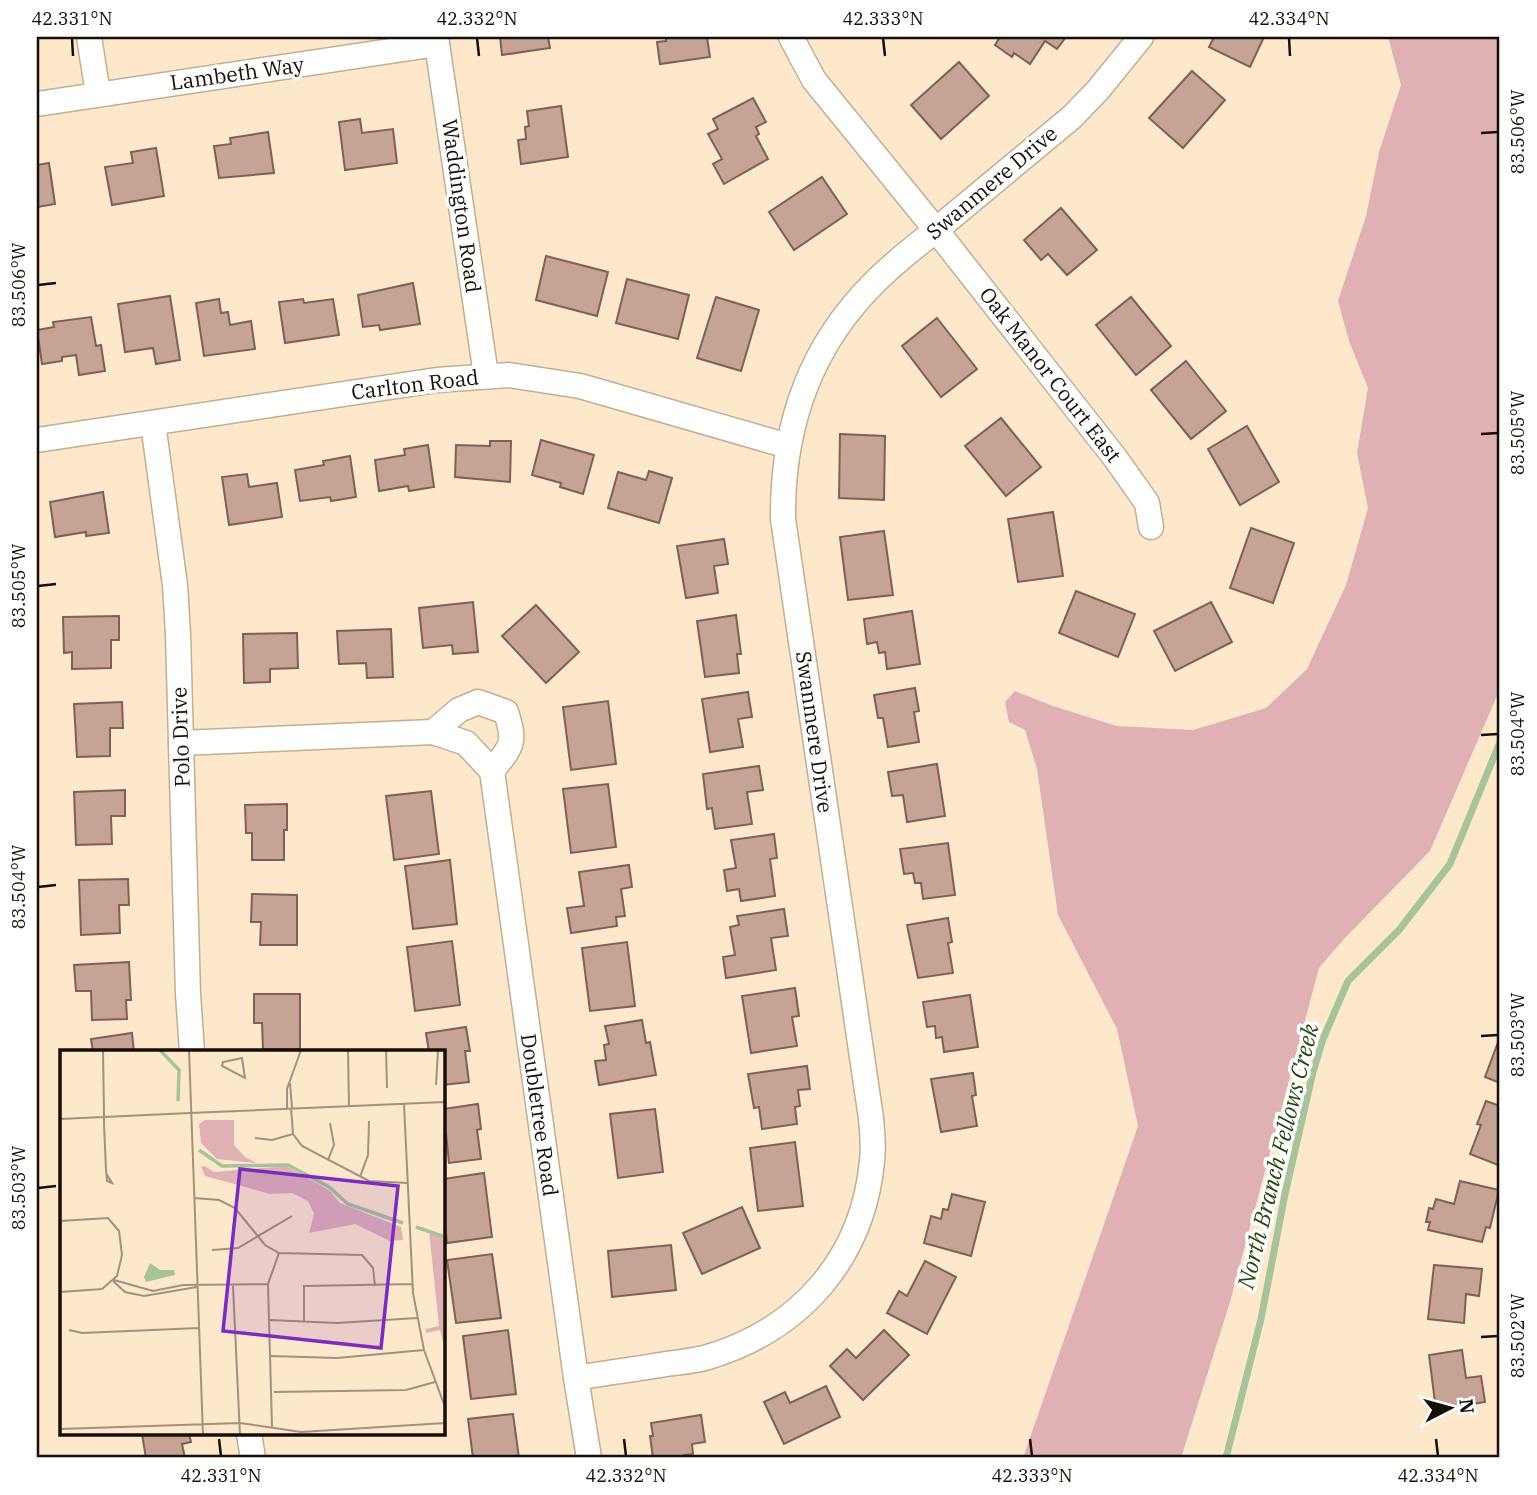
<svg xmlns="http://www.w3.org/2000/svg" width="1537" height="1495" font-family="'IBM Plex Serif',serif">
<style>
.grass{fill:#dfb1b4}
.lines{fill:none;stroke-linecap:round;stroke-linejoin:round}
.stream{stroke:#a6c39a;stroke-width:7}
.building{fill:#c5a495;stroke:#7f6053;stroke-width:2}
.minor-casing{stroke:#c3ae92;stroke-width:27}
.minor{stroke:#fff;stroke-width:24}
.ticks{fill:none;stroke:#170f06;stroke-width:2.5}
.labels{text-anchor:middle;stroke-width:7;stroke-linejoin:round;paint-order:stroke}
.street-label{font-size:21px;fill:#170f06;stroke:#fff}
.water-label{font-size:23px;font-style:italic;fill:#22470e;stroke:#fff}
.inset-river{fill:none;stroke:#a6c39a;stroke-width:3.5}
.inset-road{fill:none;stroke:#a2917c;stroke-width:2}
.view{fill:#7b2cbf;fill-opacity:0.15;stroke:#7b2cbf;stroke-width:3.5}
.inset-edge{fill:none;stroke:#170f06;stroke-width:3.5}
.neatline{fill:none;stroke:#170f06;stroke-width:2.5}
.ticks-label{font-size:18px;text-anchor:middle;fill:#170f06}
</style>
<rect width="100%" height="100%" fill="#fee8cb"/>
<path class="grass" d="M1388,37H1500V689L1430,851L1344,939L1319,968L1230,1302L1181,1458H1023L1138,1126L1117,1029L1058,915L1037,769L1025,730L1009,722L1005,702L1015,691L1053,706L1117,726L1193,730L1266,708L1307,669L1346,585L1368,508L1357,453L1368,388L1349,341L1338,301L1366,216L1379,152L1401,85Z"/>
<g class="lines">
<path class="stream" d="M1226,1458L1261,1319L1285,1194L1313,1072L1323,1039L1348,981L1399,930L1450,864L1500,742"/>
</g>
<g class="building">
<path d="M500,37H548L550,48L502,55Z"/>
<path d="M666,37H707L710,57L660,64L657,42L666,41Z"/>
<path d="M1000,37H1066L1057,49L1045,41L1030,64L1014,53L1012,57L995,45Z"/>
<path d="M1214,37H1264L1250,67L1209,47Z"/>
<path d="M959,62L989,96L941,139L911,105Z"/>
<path d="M1192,71L1225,100L1183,148L1149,118Z"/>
<path d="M753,98L766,122L756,127L759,134L756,136L768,159L724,184L713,164L722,159L708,134L718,129L713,119Z"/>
<path d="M561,106L568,157L521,164L518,140L526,139L525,127L529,126L527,111Z"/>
<path d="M360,119L362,133L393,129L397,163L345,170L339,122Z"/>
<path d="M268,132L274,173L219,178L214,146L231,144L230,138Z"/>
<path d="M156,148L164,196L112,205L105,167L133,163L131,152Z"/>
<path d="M49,163L55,204L37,207V165Z"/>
<path d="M822,177L847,214L794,250L769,212Z"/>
<path d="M1061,208L1097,250L1067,275L1048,254L1041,260L1024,240Z"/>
<path d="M546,256L608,272L597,316L536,300Z"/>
<path d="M627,279L689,295L678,339L616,323Z"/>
<path d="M413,283L420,324L380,330L379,325L363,327L358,295Z"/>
<path d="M170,296L180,360L156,364L153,348L125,352L118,304Z"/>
<path d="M716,297L759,310L741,371L697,358Z"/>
<path d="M1131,297L1171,346L1136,375L1096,325Z"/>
<path d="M219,299L221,313L228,312L230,325L251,321L255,349L204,356L196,303Z"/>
<path d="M303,299L304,303L333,299L339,335L285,343L279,302Z"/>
<path d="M91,317L96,346L101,345L105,371L79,375L76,355L62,357V361L42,364L37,330L54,327L53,322Z"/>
<path d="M937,318L977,369L941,397L902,346Z"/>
<path d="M1186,361L1226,411L1191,439L1151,390Z"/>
<path d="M1001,418L1041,467L1006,496L965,446Z"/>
<path d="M1247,426L1279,482L1240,505L1208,449Z"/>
<path d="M840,434L885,436L884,500L839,498Z"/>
<path d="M541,440L594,455L583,494L560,487L561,483L532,475Z"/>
<path d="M490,441H511L510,482L455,477L456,445L490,446Z"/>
<path d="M428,445L434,487L409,491L408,486L379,491L375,460L405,455L404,449Z"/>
<path d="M350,456L356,497L331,501L330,497L300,501L295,470L324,465L323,461Z"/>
<path d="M649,471L672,478L659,523L608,508L618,472L646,480Z"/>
<path d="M247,474L249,487L277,483L282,517L229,525L222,477Z"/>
<path d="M103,492L109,533L86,536V532L55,537L50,502Z"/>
<path d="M1053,512L1063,576L1018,582L1008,519Z"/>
<path d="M1251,528L1294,543L1273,603L1230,588Z"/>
<path d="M884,531L893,595L848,600L840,537Z"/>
<path d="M724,539L728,564L714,566L718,593L686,598L677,546Z"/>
<path d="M1076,591L1135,614L1118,657L1059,633Z"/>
<path d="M473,602L478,652L453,654L452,645L423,648L419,608Z"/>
<path d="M1211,602L1232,642L1175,671L1154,631Z"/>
<path d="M536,605L579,652L546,683L502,636Z"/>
<path d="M912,611L920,664L887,669L885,652L879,653L877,642L867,644L864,619Z"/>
<path d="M736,615L741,654H737L739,673L705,677L697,621Z"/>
<path d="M119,616V640H111V668L72,669V652L64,653L63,617Z"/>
<path d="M391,629L393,677L367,678L366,663L339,664L337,631Z"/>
<path d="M297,633L298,668L270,669V682L244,683L243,634Z"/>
<path d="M915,688L919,711L914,712L919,742L888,747L883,718H878L874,695Z"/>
<path d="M748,692L752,717L738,719L743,747L710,752L702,699Z"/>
<path d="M608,701L616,764L571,770L563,707Z"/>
<path d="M122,702L123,728H110V756L77,757L74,704Z"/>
<path d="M937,764L945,816L907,822L903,795L892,796L888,772Z"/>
<path d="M759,766L763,790L747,792L752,824L715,829L712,808L707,809L703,774Z"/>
<path d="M608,784L616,847L571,853L563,789Z"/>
<path d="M125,790V816H111L112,844L76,845L74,792Z"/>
<path d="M431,791L439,854L394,860L386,796Z"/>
<path d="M287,804V830H284V860H252V833H246L245,805Z"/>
<path d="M774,834L777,858L770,859L775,896L741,901L739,889L727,891L724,870L736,868L731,840Z"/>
<path d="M948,843L955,895L923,899L921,883H915L913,873L904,874L900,849Z"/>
<path d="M450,860L457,924L413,929L405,866Z"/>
<path d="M629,865L632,887L621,889L625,916L616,917L617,926L571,933L567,908L584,906L579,872Z"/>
<path d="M128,879L129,905H119L120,933L81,935L79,880Z"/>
<path d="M252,894L297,895V945H260L261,922H251Z"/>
<path d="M784,909L788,936L771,938L776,970L726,978L723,957L735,955L730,927L739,925L737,916Z"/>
<path d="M948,918L952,942L948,943L953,973L918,978L907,925Z"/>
<path d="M452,941L460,1005L415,1011L407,947Z"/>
<path d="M627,942L635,1006L590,1011L582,948Z"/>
<path d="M129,962L131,1000H126L127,1019L92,1020L91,991H76L74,965Z"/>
<path d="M795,988L799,1016L792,1017L797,1046L751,1053L742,996Z"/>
<path d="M254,994H300V1049H263L262,1023H254Z"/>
<path d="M970,995L978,1047L944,1052L942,1037L936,1038L935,1026L927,1027L923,1002Z"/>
<path d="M642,1020L646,1043L650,1042L656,1075L599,1085L595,1061L606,1060L604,1045L609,1044L605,1026Z"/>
<path d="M466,1027L470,1051H465L469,1082L443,1085V1052H429L426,1033Z"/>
<path d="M132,1033L134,1052H93L91,1039Z"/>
<path d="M1500,1037V1083L1485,1077Z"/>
<path d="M807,1066L810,1089L798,1090L800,1106L795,1107L797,1124L762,1129L759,1107L754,1108L748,1074Z"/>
<path d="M973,1073L976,1095L972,1096L977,1126L941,1132L931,1079Z"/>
<path d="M1486,1101L1500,1106V1160L1498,1165L1470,1154L1481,1125L1477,1124Z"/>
<path d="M478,1104L481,1129L477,1130L481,1159L449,1163L446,1134H443V1109Z"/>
<path d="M655,1109L663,1172L618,1178L610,1114Z"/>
<path d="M795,1142L803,1206L758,1211L750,1148Z"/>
<path d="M484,1173L492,1237L447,1243L443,1208V1179Z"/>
<path d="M1460,1181L1499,1190L1490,1228L1486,1227L1482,1242L1428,1230L1430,1222H1426L1429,1208L1433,1209L1436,1199L1454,1204Z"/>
<path d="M952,1194L985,1202L971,1256L924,1243L931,1216L941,1219L943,1209L948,1210Z"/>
<path d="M742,1207L760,1248L702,1274L683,1233Z"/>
<path d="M671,1245L676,1290L612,1297L608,1251Z"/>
<path d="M492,1254L501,1318L456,1323L447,1260Z"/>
<path d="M925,1261L956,1277L927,1334L887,1313L899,1291L907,1296Z"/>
<path d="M1434,1265L1482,1269L1479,1296L1466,1294L1464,1323L1428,1319Z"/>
<path d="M508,1330L516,1394L471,1399L463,1336Z"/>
<path d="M884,1330L909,1355L863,1400L830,1366L847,1349L856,1358Z"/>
<path d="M1462,1350L1466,1378L1481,1376L1485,1402L1436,1410L1429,1355Z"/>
<path d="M826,1386L840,1417L784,1444L764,1402L785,1392L790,1403Z"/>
<path d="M513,1414L519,1458H473L468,1419Z"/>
<path d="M701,1415L705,1442L692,1444L693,1454L684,1455L685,1458H653L650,1436H653L651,1423Z"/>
<path d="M142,1434H189L191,1442L182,1444L185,1458H146Z"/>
</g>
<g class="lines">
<g class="minor-casing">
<g id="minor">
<path d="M89,37L98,94"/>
<path d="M436,37L486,375"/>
<path d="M791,37L814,80L936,230L1116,459L1147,503L1151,527"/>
<path d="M37,104L437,44"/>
<path d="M153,423L175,585L178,634L188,994L192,1052"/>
<path d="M37,440L437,380L509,375L580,386L788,446"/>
<path d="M433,732L466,743L492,771"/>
<path d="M181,743L433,732L459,710L478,702L506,712C516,743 512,746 492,771L576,1378L589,1458"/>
<path d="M576,1378C606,1373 636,1369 666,1364C680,1362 695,1361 708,1357C801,1329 863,1258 872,1161C874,1147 872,1132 871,1118L783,519C782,429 808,349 873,284C894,262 919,244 942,225C985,189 1029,153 1072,117L1098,90L1141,37"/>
<path d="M249,1434L253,1458"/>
</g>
</g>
<use href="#minor" class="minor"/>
</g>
<path class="ticks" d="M72,38L73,56M477,38L479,56M883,38L885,56M1289,38L1290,56M1481,133L1498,132M38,285L56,283M1481,434L1498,433M38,586L56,584M1481,735L1498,734M38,887L56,885M1481,1036L1498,1035M38,1188L56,1186M1481,1337L1498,1336M219,1439L221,1456M624,1439L626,1456M1030,1439L1032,1456M1436,1439L1438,1456"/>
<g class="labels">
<g class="street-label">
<text transform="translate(237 74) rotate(-8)" y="7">Lambeth Way</text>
<text transform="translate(992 183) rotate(-40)" y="7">Swanmere Drive</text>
<text transform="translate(461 206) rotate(82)" y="7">Waddington Road</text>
<text transform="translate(1050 375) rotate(52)" y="7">Oak Manor Court East</text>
<text transform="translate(415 385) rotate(-7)" y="7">Carlton Road</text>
<text transform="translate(814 732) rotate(82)" y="7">Swanmere Drive</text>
<text transform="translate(181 737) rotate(-92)" y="7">Polo Drive</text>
<text transform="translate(539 1115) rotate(82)" y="7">Doubletree Road</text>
</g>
<g class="water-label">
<text transform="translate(1278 1156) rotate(-76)" y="8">North Branch Fellows Creek</text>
</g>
</g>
<g transform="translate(60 1050)">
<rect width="385" height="385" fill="#fee8cb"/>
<path d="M145,70H174V95L185,107L197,113L157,109L141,93L139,74ZM145,116L154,122L226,116L269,140L280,153L341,177L343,190L330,191L295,174L249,183L254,164L248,151L232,143L210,144L145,126L141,117Z" fill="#dfb1b4"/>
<path d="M369,181L385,187V300L380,280L366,283V279L379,276Z" fill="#dfb1b4"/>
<path d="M90,213L100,220H114L115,225L86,232L84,227Z" fill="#a6c39a"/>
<path class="inset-river" d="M100,0L119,20L118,51M139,100L162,116L228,115L269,137L288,154L343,173M356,177L385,187"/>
<path class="inset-road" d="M43,0L44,64V74L46,120L47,131L52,133L46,123M129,0L143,385M288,0L289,56M326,0L327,38M182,8L185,28L162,16L163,12ZM230,33L232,58M376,35L378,0M344,54L353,243L364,300L385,357M231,58L233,84L242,96L309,131L347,133M227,59V39L241,0M130,63L385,52M0,69L130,63M195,88L212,90L233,84M268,110L274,95L270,73M300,127L308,105L309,71M134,148L159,150L175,158L205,195L219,203L302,205L313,218L315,236M0,171L48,168L59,181L62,205L57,226L42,239L0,242M152,200L178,198L232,166M54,230L93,241L123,235L208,234M53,231L65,242L84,246L137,237M173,236L180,385M210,270L277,273L357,268M244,271V236L352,234M9,280L22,283L139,278M211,306L277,308L364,300M214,342L346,340L375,332M212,377L208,234L219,203M0,379L180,373L241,382L385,373"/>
<path class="view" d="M180,119L338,136L321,298L163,281Z"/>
<rect width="385" height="385" class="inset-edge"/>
</g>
<rect width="1537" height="1495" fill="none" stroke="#ffffff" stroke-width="77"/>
<g transform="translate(1450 1408) rotate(84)" stroke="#ffffff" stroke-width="5" paint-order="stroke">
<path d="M0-5L12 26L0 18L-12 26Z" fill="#170f06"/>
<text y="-10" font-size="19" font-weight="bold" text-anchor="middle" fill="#170f06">N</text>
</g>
<rect x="38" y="38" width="1460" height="1418" class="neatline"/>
<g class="ticks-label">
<text x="72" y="25">42.331°N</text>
<text x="477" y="25">42.332°N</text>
<text x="883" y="25">42.333°N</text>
<text x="1289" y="25">42.334°N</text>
<text transform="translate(1518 132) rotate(-90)" y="6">83.506°W</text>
<text transform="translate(19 285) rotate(-90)" y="6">83.506°W</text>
<text transform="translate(1518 433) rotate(-90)" y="6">83.505°W</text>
<text transform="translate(19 586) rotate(-90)" y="6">83.505°W</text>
<text transform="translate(1518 734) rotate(-90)" y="6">83.504°W</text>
<text transform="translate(19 887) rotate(-90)" y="6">83.504°W</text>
<text transform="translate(1518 1035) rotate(-90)" y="6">83.503°W</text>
<text transform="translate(19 1188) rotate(-90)" y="6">83.503°W</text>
<text transform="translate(1518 1336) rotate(-90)" y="6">83.502°W</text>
<text x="221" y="1482">42.331°N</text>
<text x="626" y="1482">42.332°N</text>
<text x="1032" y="1482">42.333°N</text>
<text x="1438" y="1482">42.334°N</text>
</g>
</svg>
